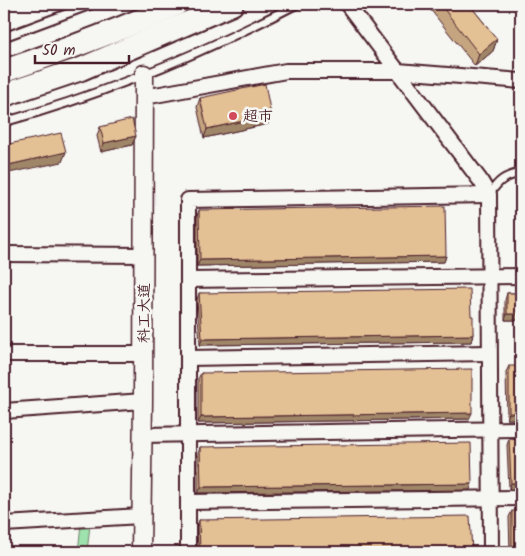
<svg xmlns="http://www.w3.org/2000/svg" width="525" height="556" font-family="Kalam,'LXGW WenKai TC',sans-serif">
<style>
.green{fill:#9ee2ad;stroke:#74806c}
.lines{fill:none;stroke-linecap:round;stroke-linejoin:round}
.service-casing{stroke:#4a1f2b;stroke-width:11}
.minor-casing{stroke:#4a1f2b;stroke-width:18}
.tertiary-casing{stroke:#4a1f2b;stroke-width:21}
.primary-casing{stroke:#4a1f2b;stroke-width:26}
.service{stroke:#f6f6f2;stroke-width:7}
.minor{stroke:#f6f6f2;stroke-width:14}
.tertiary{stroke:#f6f6f2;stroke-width:18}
.primary{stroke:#f6f6f2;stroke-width:22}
.wall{fill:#c4a580;stroke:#4a1f2b}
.shaded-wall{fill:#a08668;stroke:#4a1f2b}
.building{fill:#e4c095;stroke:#4a1f2b}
.poi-dot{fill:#d1495b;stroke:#f6f6f2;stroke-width:2}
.labels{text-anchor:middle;stroke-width:5;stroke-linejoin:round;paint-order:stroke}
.poi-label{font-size:15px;fill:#4a1f2b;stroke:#f6f6f2;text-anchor:start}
.street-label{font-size:15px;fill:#4a1f2b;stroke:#f6f6f2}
</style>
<rect width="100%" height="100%" fill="#f6f6f2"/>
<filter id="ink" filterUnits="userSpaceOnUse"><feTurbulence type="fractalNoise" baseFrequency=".02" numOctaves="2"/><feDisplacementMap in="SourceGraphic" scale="10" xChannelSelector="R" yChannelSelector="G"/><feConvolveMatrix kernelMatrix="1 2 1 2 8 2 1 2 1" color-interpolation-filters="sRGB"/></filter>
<g filter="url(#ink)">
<path class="green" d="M81,524L90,525L87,552H78Z"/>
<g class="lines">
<g class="service-casing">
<g id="service">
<path d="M4,37L93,4"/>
<path d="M4,122C104,94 205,52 297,4"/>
<path d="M489,195C498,181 504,176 521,173"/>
</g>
</g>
<g class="minor-casing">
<g id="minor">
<path d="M347,4L480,180L489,195L491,552"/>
<path d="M150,96L286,71H398L521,81"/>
<path d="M4,254L144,255"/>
<path d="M188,280L521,276"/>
<path d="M4,354H144"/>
<path d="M188,358L489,353"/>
<path d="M4,411L143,401"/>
<path d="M143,435L521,429"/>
<path d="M188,502L521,498"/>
<path d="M4,524L141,516"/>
<path d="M188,552V200L489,195"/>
</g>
</g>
<g class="tertiary-casing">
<path id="tertiary" d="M141,552L143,401L144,74"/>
</g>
<g class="primary-casing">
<g id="primary">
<path d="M4,71C63,51 121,30 177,4"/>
<path d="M4,95L81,69L232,4"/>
</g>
</g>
<use href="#service" class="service"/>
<use href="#minor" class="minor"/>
<use href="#tertiary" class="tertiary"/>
<use href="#primary" class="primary"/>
</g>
<g class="wall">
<path d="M426,4H469L497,39L493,51L475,66Z"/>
<path d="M200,98L268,124L204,138L197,107Z"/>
<path d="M100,127L136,136L132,145L101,152L97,136Z"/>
<path d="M199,210L446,256L444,262L197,266V216Z"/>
<path d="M199,293L471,316L473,335L471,342L200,345L197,300Z"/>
<path d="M507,293H521V320H505V300Z"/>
<path d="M509,366L521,419H507L506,372Z"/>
<path d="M201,373L469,419L198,423V379Z"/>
<path d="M509,439L521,489H509L507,445Z"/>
<path d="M200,447L470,490L198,493V454Z"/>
<path d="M512,511L521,552H510L509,517Z"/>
<path d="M199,520L472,552H198L197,527Z"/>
</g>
<g class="shaded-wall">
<path d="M497,39L493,51L475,66L479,54Z"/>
<path d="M271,115L268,124L204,138L207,129Z"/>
<path d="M136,136L132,145L101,152L104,143Z"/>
<path d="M66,152L62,162L4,174V166Z"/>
<path d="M446,256L444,262L197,266L200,260Z"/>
<path d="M507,314H521V320H505Z"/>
<path d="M473,335L471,342L200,345L202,339Z"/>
<path d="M472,413L469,419L198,423L201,417Z"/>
<path d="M509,413H521V419H507Z"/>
<path d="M511,483H521V489H509Z"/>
<path d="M472,484L470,490L198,493L201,487Z"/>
</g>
<g class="building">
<path d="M440,4H469L497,39L479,54Z"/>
<path d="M265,84L271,115L207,129L200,98Z"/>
<path d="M132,119L136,136L104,143L100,127Z"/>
<path d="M61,133L66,152L4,166V145Z"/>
<path d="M445,206L446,256L200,260L199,210Z"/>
<path d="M470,289L471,316H473V335L202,339L199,293Z"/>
<rect x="507" y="293" width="14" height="21"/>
<rect x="509" y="366" width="12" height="47"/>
<path d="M472,369V413L201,417V373Z"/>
<path d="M521,438V483H511L509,439Z"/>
<path d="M471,443L472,484L201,487L200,447Z"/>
<rect x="512" y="511" width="9" height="41"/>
<path d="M470,516L472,552H200L199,520Z"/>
</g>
</g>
<circle class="poi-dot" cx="233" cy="116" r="5"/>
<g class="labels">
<g class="poi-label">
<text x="243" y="121">超市</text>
</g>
<g class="street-label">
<text transform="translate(144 313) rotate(-90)" y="5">科工大道</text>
</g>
</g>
<rect width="525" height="556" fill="none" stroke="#f6f6f2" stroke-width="20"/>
<rect x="10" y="10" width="505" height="536" fill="none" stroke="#4a1f2b" stroke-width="2" filter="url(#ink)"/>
<path d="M35 55v8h94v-8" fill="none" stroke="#4a1f2b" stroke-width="2.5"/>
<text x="42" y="55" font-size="15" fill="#4a1f2b" stroke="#f6f6f2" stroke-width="4" paint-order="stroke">50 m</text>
</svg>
